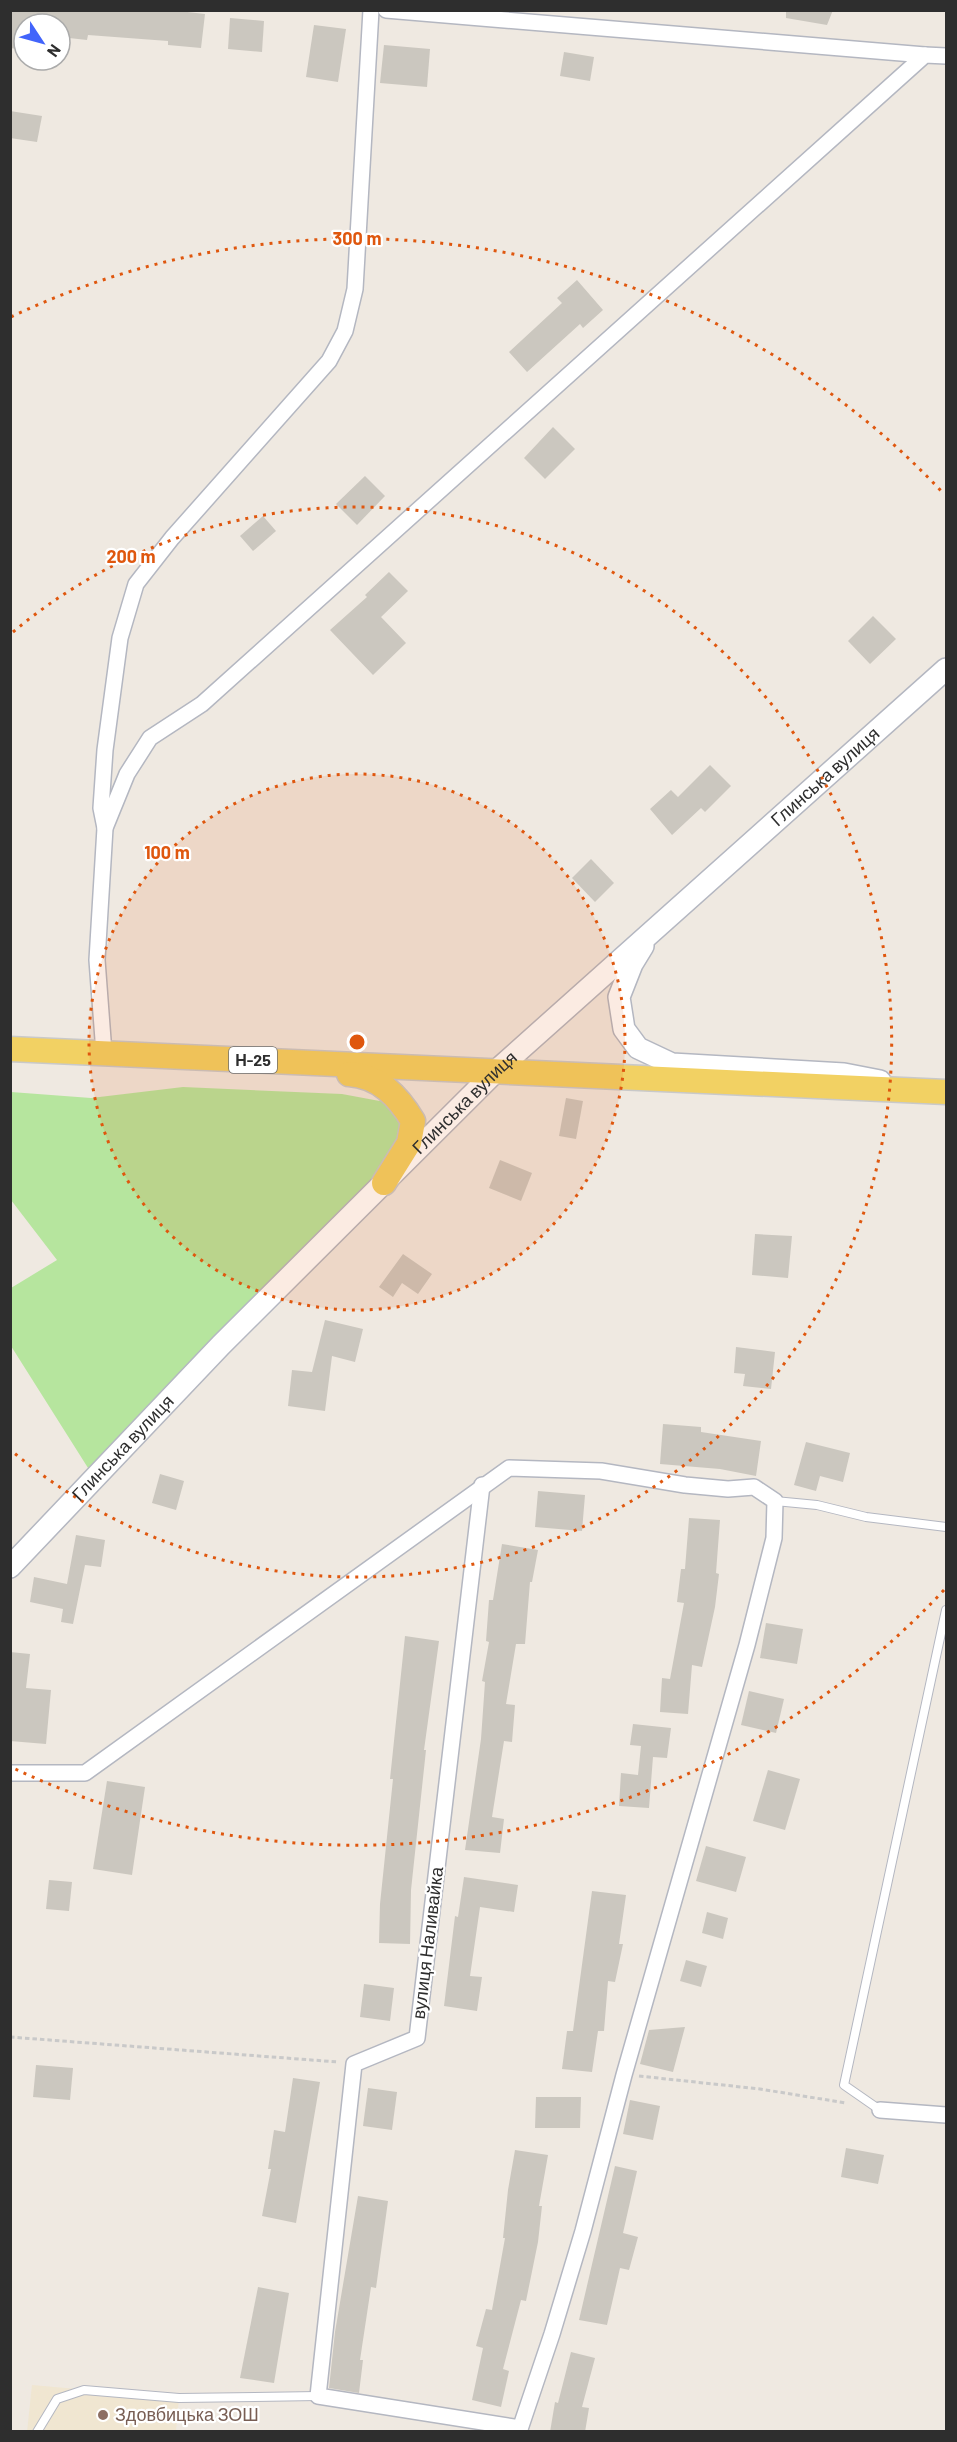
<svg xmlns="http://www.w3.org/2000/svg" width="957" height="2442" font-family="Barlow,sans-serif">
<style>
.education{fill:#f0e6d1}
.green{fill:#b6e59e}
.building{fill:#cbc7bf}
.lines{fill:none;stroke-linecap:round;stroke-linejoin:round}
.lane-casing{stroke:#b4b7c1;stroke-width:10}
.street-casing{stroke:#b4b7c1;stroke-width:18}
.secondary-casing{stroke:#b4b7c1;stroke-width:24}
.primary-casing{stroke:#c9c9c9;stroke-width:27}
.path{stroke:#c9c9c9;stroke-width:3;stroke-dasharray:4.5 3;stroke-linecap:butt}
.lane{stroke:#fff;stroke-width:8}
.street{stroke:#fff;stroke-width:15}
.secondary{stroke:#fff;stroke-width:21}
.primary{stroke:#f2d163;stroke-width:24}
.ring{fill:none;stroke:#df570e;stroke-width:3;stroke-dasharray:3 6}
.education-dot{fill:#8d6e63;stroke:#fff;stroke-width:2}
.labels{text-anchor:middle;stroke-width:4.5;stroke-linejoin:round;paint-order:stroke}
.shield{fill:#fff;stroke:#6d6d6d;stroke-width:1.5}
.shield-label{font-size:16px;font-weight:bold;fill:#2e2e2e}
.street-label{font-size:18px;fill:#2e2e2e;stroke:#fff}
.education-label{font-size:18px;fill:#785e54;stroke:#fff;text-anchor:start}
.centre{fill:#df570e;stroke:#fff;stroke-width:3}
.ring-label{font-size:18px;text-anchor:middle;font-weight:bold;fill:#df570e;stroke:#fff;stroke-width:4.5;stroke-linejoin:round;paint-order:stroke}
</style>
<rect width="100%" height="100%" fill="#efe9e1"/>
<path class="education" d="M32,2385L179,2398L176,2431L27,2432Z"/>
<path class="green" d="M183,1087L342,1094L385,1102L414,1136L95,1479L11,1346V1288L57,1260L11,1200V1092L91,1098Z"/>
<g class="building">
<path d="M10,10H170L205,14L201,48L168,45V41L88,35L87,40L60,37V24H24V50L10,48Z"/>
<path d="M786,10H833L827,25L786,18Z"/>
<path d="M230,18L264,21L262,52L228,49Z"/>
<path d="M314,25L346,29L338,82L306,77Z"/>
<path d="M384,45L430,49L427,87L380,83Z"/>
<path d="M564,52L594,57L590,81L560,76Z"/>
<path d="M10,111L42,116L37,142L10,138Z"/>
<path d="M577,280L603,310L583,328L580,324L527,372L509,352L562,303L557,298Z"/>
<path d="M553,427L575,449L545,479L524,458Z"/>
<path d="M365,476L385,496L357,525L336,504Z"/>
<path d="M263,516L276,531L253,551L240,536Z"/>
<path d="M389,572L408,591L381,617L406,643L373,675L330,630L367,597L365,595Z"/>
<path d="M873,616L896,639L870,664L848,641Z"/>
<path d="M710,765L731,786L705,812L701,808L672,835L650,809L671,790L678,797Z"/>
<path d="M591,859L614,883L595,902L572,878Z"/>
<path d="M566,1098L583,1101L576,1139L559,1136Z"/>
<path d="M500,1160L532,1173L521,1201L489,1188Z"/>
<path d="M755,1234L792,1236L788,1278L752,1275Z"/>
<path d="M403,1254L432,1274L418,1294L402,1283L393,1297L379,1287Z"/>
<path d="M325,1320L363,1329L355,1362L332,1356L325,1411L288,1406L292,1370L312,1372Z"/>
<path d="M736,1347L775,1352L771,1389L743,1386L745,1374L734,1373Z"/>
<path d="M663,1424L701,1427V1432L761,1441L756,1476L720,1469L660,1464Z"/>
<path d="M806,1442L850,1453L843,1482L820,1476L816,1491L794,1485Z"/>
<path d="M160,1474L184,1481L176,1510L152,1503Z"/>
<path d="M538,1491L585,1495L582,1531L535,1527Z"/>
<path d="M689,1518L720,1520L716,1573L719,1574L715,1607L702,1667L692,1665L688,1714L660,1712L662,1678L670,1679L684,1603L677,1602L681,1569H685Z"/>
<path d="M76,1535L105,1540L101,1567L85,1565L73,1624L61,1622L63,1609L30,1602L34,1577L67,1584Z"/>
<path d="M502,1544L538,1550L532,1582H530L525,1644H516L506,1704L515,1705L512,1742L504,1741L492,1817L504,1819L500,1853L465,1850L481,1739L485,1682L482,1681L489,1642L486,1641L489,1600H493Z"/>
<path d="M766,1623L803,1629L797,1664L760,1658Z"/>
<path d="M405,1636L439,1641L424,1750H426L411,1890L410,1944L379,1943L380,1904L393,1779H390Z"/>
<path d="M10,1652L30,1654L26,1688L51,1690L46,1744L10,1741Z"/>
<path d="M749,1691L784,1699L776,1733L741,1725Z"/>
<path d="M633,1724L671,1728L667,1758L653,1757L649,1808L619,1806L621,1773L638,1775L641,1746L630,1745Z"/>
<path d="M768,1770L800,1779L785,1830L753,1821Z"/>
<path d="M107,1781L145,1787L132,1875L93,1869Z"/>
<path d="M706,1846L746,1857L736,1892L696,1881Z"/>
<path d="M464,1877L518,1885L514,1912L480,1907L470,1976L482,1977L477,2011L444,2006L455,1916L458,1917Z"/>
<path d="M49,1880L72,1882L69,1911L46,1909Z"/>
<path d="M592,1891L626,1895L619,1944H623L615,1982L608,1981L604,2031H598L592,2072L562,2069L567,2031H573Z"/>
<path d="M707,1912L728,1918L723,1939L702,1933Z"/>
<path d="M686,1960L707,1966L701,1987L680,1981Z"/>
<path d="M364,1984L394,1988L390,2021L360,2017Z"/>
<path d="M685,2027L673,2072L640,2064L649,2030Z"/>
<path d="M36,2065L73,2068L70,2100L33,2097Z"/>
<path d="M293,2078L320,2082L296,2223L262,2216L271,2169H268L274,2130L285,2132Z"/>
<path d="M368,2088L397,2092L392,2130L363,2126Z"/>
<path d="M536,2097H581L580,2128H535Z"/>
<path d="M630,2100L660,2106L653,2140L623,2134Z"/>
<path d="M846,2148L884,2155L878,2184L841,2177Z"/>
<path d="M515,2150L548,2155L539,2206H542L538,2242L526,2301L521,2300L503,2369L509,2371L501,2407L472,2400L483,2348L476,2346L486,2309L492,2310L505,2238H503L508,2190Z"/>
<path d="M615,2166L637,2171L623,2233L638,2237L629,2270L620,2268L607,2325L579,2320Z"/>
<path d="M358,2196L388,2201L376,2288L371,2287L360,2360H363L359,2393L329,2388L335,2332Z"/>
<path d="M258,2287L289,2293L274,2383L240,2378Z"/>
<path d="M571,2352L595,2358L582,2407L589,2408L585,2432H550L555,2402L558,2403Z"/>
</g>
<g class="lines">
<g class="lane-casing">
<g id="lane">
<path d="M775,1501L817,1505L866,1517L946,1527"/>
<path d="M880,2110L844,2085L946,1610"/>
<path d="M37,2432L57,2399L84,2390L179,2398L318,2396"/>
</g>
</g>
<g class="street-casing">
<g id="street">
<path d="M386,10L925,55"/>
<path d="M105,828L101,808L105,750L120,638L136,584L172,538L329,361L345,331L355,289L371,10"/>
<path d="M104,1053L97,960L105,828L127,774L150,738L202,704L925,55L946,56"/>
<path d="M482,1485L417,2038L354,2064L318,2396L520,2428"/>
<path d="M10,1773H85L509,1468L601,1471L685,1485L728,1489L754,1487L775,1501L774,1538L747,1645L624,2075L583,2231L552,2334L519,2432"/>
<path d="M880,2110L946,2115"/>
</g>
</g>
<g class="secondary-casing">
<g id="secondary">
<path d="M643,946L632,964L619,997L624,1029L638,1048L672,1064L844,1074L880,1081"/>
<path id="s1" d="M10,1567L221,1345L496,1071L946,669"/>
</g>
</g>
<g class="primary-casing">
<g id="primary">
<path d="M10,1049L946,1092"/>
<path d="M349,1074C379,1076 398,1096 413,1121L409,1143L384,1183"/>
</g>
</g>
<g class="path">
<path d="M10,2037L338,2062"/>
<path d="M639,2076L760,2089L846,2103"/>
</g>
<use href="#lane" class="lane"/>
<use href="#street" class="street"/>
<use href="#secondary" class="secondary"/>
<use href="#primary" class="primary"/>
</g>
<circle cx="357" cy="1042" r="268" fill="#df570e" fill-opacity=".12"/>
<g class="ring">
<circle cx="357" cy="1042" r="268"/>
<path d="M13 632A535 535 0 1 1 13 1452"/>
<path d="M944 1590A803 803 0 0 1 11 1767M11 317A803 803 0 0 1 944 494"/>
</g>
<circle class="education-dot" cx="103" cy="2415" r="6"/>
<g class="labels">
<rect class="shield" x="229" y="1047" width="48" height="26" rx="4.5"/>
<g class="shield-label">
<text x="253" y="1066">Н-25</text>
</g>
<g class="street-label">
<text dy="6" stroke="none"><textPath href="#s1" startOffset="1136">Глинська вулиця</textPath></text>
<text dy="6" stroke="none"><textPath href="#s1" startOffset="650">Глинська вулиця</textPath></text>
<text dy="6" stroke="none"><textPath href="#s1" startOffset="164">Глинська вулиця</textPath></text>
<text transform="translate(428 1943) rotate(-83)" y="6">вулиця Наливайка</text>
</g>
<g class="education-label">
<text x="115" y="2421">Здовбицька ЗОШ</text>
</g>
</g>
<circle cx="357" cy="1042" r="9" class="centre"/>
<g class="ring-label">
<text x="357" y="245">300 m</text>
<text x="131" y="563">200 m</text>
<text x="167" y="859">100 m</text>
</g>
<rect width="957" height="2442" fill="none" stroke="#2e2e2e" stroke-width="24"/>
<g transform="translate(42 42) rotate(126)"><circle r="28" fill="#ffffff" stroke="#ababab" stroke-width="1.5"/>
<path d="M0-4.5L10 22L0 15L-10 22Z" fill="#4264fb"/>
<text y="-9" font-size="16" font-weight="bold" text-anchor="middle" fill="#2e2e2e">N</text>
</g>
</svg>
